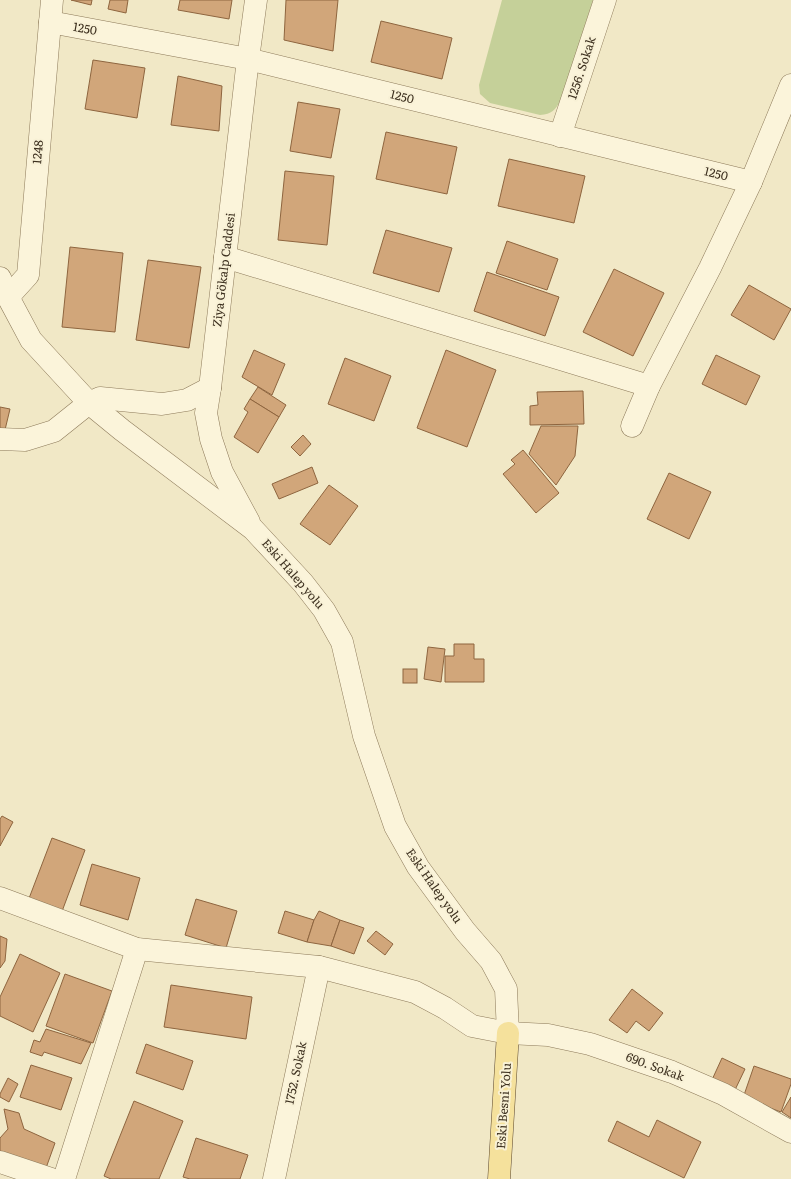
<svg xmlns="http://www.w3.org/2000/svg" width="791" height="1179" font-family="Literata,serif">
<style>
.green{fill:#c5d099}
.building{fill:#d1a67a;stroke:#8e653f}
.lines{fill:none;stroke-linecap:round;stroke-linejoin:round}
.minor-casing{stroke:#8d7a5a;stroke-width:23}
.major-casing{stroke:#5b472e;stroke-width:23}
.minor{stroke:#fbf4da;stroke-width:22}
.major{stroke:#f5e19c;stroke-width:22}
.labels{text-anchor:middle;stroke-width:4;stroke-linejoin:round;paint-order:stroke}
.street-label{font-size:12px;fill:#3d301f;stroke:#f8f1d6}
</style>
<rect width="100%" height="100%" fill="#f1e8c6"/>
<path class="green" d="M502,0H593L561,100C555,110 552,114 540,115L490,103L480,94L479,85Z"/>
<g class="building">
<path d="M71,0H92L91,5Z"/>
<path d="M110,0H128L126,13L108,9Z"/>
<path d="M180,0H232L229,19L178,10Z"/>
<path d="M286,0H338L333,51L284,40Z"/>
<path d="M381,21L452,38L442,79L371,62Z"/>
<path d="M93,60L145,68L137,118L85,109Z"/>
<path d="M178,76L222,86L219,131L171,125Z"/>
<path d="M298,102L340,109L331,158L290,151Z"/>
<path d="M386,132L457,147L447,194L376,179Z"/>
<path d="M509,159L585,176L574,223L498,206Z"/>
<path d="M285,171L334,176L327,245L278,240Z"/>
<path d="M386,230L452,248L439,292L373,273Z"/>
<path d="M507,241L558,259L547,290L496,273Z"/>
<path d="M70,247L123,253L115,332L62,327Z"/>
<path d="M148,260L201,267L189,348L136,340Z"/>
<path d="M614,269L664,293L633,356L583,332Z"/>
<path d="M487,272L559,297L545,336L474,311Z"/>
<path d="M749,285L791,309L774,340L731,315Z"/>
<path d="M254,350L285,364L272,395L242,377Z"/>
<path d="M446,350L496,370L467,447L417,428Z"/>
<path d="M716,355L760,376L746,405L702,384Z"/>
<path d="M345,358L391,376L374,421L328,404Z"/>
<path d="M258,387L286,405L279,417L250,399Z"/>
<path d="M583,391L584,424L530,425V406L538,405L537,392Z"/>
<path d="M250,399L279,417L258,453L234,437L248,412L244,409Z"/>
<path d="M0,407L10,409L4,434L0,433Z"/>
<path d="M541,426H578L575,456L556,485L529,454Z"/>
<path d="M303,435L311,444L300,456L291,447Z"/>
<path d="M523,450L559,493L536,513L503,474L515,464L511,460Z"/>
<path d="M312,467L318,483L279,499L272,484Z"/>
<path d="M669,473L711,492L689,539L647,519Z"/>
<path d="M329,485L358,506L330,545L300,524Z"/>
<path d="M454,644H474V659H484V682H445V656H454Z"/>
<path d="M428,647L445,649L441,682L424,679Z"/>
<rect x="403" y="669" width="14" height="14"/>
<path d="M2,816L13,822L0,846V819Z"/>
<path d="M52,838L85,850L61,914L28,901Z"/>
<path d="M92,864L140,878L128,920L80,905Z"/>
<path d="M196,899L237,911L226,948L185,935Z"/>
<path d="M285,911L314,920L307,942L278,933Z"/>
<path d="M319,911L340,920L331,946L307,942L314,920Z"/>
<path d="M340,920L364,928L354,954L331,946Z"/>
<path d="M376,931L393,944L385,955L367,941Z"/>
<path d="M0,936L7,939L5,961L0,968Z"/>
<path d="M20,954L60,973L33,1032L0,1016V997Z"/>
<path d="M65,974L112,991L93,1043L46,1026Z"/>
<path d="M171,985L252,997L246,1039L164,1027Z"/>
<path d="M632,989L663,1013L649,1031L636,1021L627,1033L609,1020Z"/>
<path d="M46,1029L91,1043L81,1064L44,1052L42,1056L30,1052L34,1040L40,1042Z"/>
<path d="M146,1044L193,1061L183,1090L136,1073Z"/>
<path d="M722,1058L745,1069L734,1092L711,1082Z"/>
<path d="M31,1065L72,1078L61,1110L20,1097Z"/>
<path d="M754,1066L791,1079V1084L781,1112L743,1098Z"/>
<path d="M8,1078L18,1084L9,1102L0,1097V1094Z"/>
<path d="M791,1097V1118L782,1112Z"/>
<path d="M134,1101L183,1121L159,1179H111L104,1176Z"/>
<path d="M4,1109L19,1113L24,1129L55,1143L46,1168L0,1154V1138L8,1129Z"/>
<path d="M657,1120L701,1142L684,1178L608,1141L617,1121L649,1137Z"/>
<path d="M196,1138L248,1155L240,1179H190L183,1177Z"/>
</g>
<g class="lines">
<g class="minor-casing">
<g id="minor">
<path d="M50,22L248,59L751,182"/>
<path d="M560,136L605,0"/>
<path d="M225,257L649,386L710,268L751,182L791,85"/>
<path d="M0,278L8,297L31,340L89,403L122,430L253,529L303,583L324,610L342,642L364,736L395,826L418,867L465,931L491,961L506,989L508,1033"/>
<path d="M8,297L28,275L52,0"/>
<path d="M632,426L649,386"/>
<path d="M0,439L25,440L54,431L89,403L100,398L162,404L187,400L210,388"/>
<path d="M249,522L222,472L211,439L206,413L210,388L248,59L256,0"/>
<path d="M0,898L137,949L319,967L415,992L445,1008L472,1026L508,1033L548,1035L590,1044L672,1072L723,1094L791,1132"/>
<path d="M0,1162L51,1179"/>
<path d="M64,1179L137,949"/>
<path d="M274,1179L319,967"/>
</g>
</g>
<g class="major-casing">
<path id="major" d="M499,1179L508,1033"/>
</g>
<use href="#minor" class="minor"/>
<use href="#major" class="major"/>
</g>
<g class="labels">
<g class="street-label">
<text transform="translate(85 29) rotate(10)" y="4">1250</text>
<text transform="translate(582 68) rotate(-72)" y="4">1256. Sokak</text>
<text transform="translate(402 97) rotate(14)" y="4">1250</text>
<text transform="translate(38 152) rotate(-85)" y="4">1248</text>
<text transform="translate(716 174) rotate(14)" y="4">1250</text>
<text transform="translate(224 270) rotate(-83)" y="4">Ziya Gökalp Caddesi</text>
<text transform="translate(293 574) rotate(49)" y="4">Eski Halep yolu</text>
<text transform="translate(434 886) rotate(55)" y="4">Eski Halep yolu</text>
<text transform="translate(655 1067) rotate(20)" y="4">690. Sokak</text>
<text transform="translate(296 1073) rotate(-78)" y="4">1752. Sokak</text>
<text transform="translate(504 1106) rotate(-86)" y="4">Eski Besni Yolu</text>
</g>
</g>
</svg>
